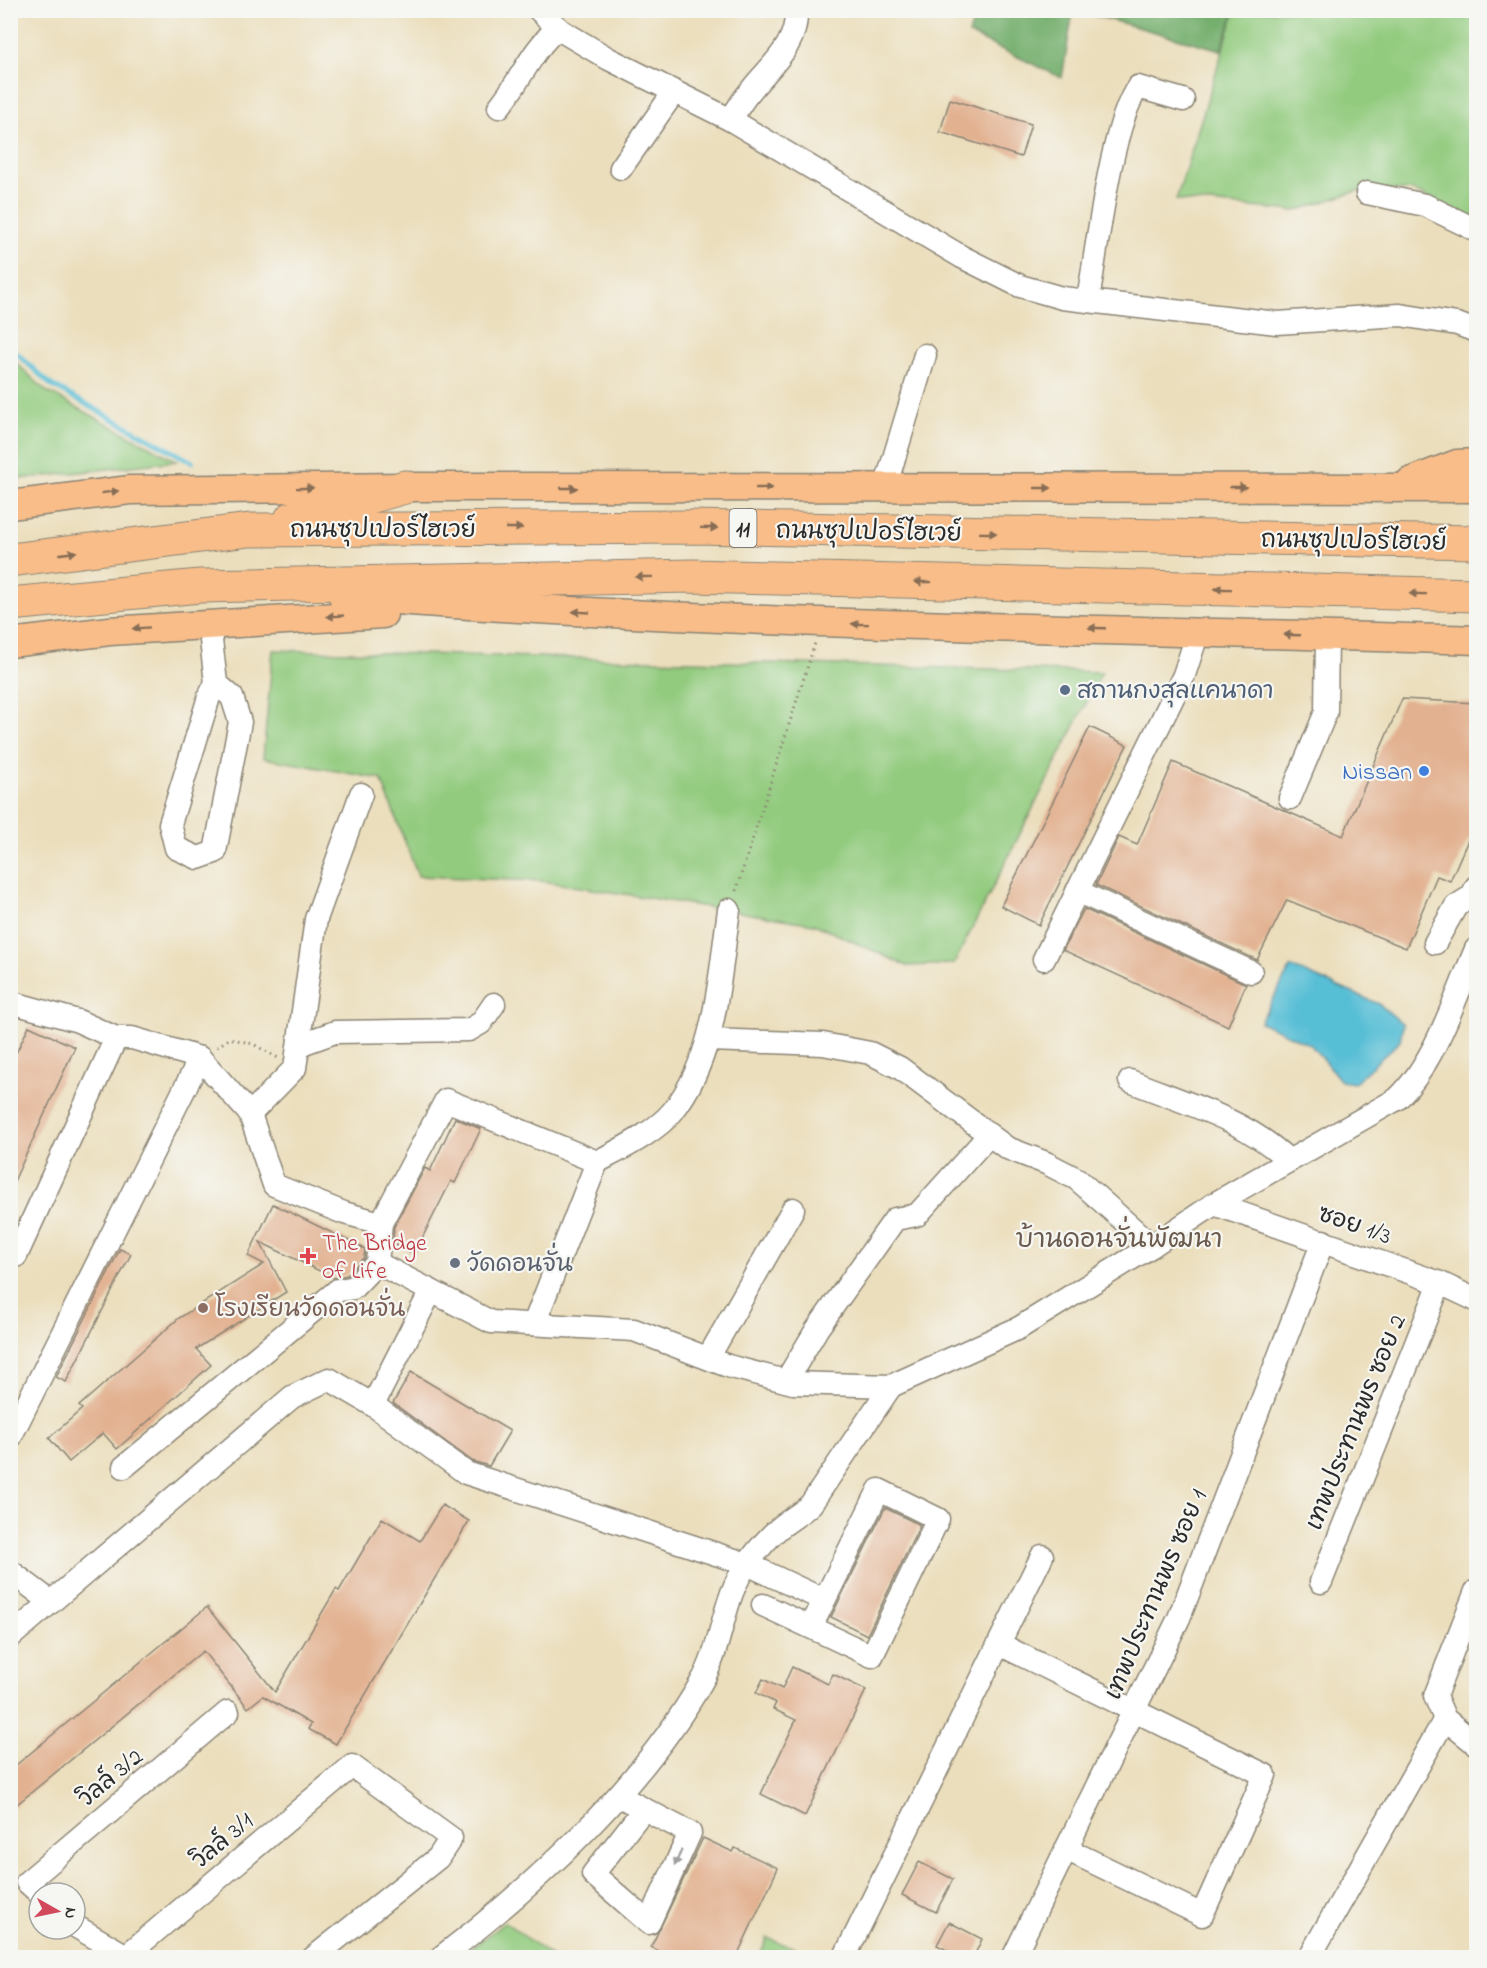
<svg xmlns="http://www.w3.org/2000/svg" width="1487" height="1968" font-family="'Indie Flower','Playpen Sans Thai',sans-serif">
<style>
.green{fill:#92cb7e;stroke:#5e7b54;stroke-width:1.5}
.forest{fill:#75af6d;stroke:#506d4c;stroke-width:1.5}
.water{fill:#57bed5;stroke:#417480;stroke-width:1.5}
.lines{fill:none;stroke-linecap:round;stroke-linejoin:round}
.stream{stroke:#57bed5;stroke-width:5}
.building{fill:#e2b190}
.minor-casing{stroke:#8b8474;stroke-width:25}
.major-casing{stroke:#8b8474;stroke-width:31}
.highway-casing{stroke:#8b8474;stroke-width:35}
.path{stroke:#8b8474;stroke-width:3;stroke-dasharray:1.5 4.5;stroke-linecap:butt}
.minor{stroke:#fff;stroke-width:22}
.major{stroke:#f8bd89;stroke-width:28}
.highway{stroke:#f8bd89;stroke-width:33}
.oneway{fill:#876d55}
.oneway2{fill:#a0a0a0}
.service-dot{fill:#5c6f8a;stroke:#f6f6f2;stroke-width:2}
.shop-dot{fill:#3f7fe0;stroke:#f6f6f2;stroke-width:2}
.health-dot{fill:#e0444e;stroke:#f6f6f2;stroke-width:2}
.worship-dot{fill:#6b7280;stroke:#f6f6f2;stroke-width:2}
.education-dot{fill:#8d6e63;stroke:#f6f6f2;stroke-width:2}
.labels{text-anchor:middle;stroke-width:4.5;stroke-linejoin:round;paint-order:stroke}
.shield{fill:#f6f6f2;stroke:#686867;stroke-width:1.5}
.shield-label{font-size:22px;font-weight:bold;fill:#2b2b2b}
.street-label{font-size:24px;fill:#2b2b2b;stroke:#f6f6f2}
.service-label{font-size:24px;fill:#4e5e75;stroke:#f6f6f2;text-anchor:start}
.shop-label{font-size:24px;fill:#366cbe;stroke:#f6f6f2;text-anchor:end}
.health-label{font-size:24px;fill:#be3a42;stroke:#f6f6f2;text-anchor:start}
.worship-label{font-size:24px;fill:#5b616d;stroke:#f6f6f2;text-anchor:start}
.education-label{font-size:24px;fill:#785e54;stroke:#f6f6f2;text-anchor:start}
.neighbourhood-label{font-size:26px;fill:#6b5a4e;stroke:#f6f6f2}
</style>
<rect width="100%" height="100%" fill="#f6f6f2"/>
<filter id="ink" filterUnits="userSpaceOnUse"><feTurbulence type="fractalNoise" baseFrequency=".0167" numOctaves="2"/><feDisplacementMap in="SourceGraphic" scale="12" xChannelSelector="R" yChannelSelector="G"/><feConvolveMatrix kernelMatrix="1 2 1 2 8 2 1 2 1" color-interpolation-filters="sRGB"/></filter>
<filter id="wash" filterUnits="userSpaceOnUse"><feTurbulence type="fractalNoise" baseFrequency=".008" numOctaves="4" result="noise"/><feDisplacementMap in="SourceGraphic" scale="24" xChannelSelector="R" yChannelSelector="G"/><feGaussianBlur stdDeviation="1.35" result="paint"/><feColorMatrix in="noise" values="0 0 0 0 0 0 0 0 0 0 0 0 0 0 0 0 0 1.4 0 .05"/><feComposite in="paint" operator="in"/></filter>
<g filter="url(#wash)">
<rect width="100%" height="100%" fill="#ebdebc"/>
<g class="green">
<path d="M1235,11H1476V221L1412,190L1357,191L1295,211L1176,200Z"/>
<path d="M10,357L46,391L177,461L11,480Z"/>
<path d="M273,650L1102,672L954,964L907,966L814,924L542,881L418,876L381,779L263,758Z"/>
<path d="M505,1922L552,1957H460Z"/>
<path d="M767,1938L818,1957H759Z"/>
</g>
<g class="forest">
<path d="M977,11H1073L1062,78L969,34Z"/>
<path d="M1078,11H1235L1221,50Z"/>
</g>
<path class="water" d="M1291,967L1379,1004L1403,1024L1400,1041L1354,1083L1341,1081L1311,1045L1260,1022Z"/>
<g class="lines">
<path class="stream" d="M10,347L51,385L192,462"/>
</g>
<g id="blocks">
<g class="building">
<path d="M950,99L1031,124L1021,157L940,132Z"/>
<path d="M1402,699L1476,703V843L1468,840L1450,881L1437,876L1406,948L1287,900L1257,960L1096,885L1119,837L1137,845L1173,762L1343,836Z"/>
<path d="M1090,727L1127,745L1039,925L1001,906Z"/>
<path d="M1084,909L1246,984L1228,1026L1063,950Z"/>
<path d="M29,1026L75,1047L10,1190V1066Z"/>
<path d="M455,1118L481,1129L455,1183L451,1181L414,1254L393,1243L394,1227L425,1168L430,1171Z"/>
<path d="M273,1204L365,1249L364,1257L347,1275L334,1278L260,1242L286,1292L196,1349L211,1365L117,1449L103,1433L69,1462L49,1438L82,1409L79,1406L179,1318L264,1264L248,1256Z"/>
<path d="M120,1249L131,1254L66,1382L56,1377Z"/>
<path d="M411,1372L510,1431L489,1466L472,1461L393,1403Z"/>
<path d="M442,1505L469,1521L336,1744L308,1729L311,1724L263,1696L248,1708L203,1651L10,1810V1770L207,1607L275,1692L336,1589L339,1591L382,1518L420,1541Z"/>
<path d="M885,1508L920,1525L867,1635L831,1617Z"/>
<path d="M792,1667L828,1684L833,1674L866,1690L805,1816L761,1794L796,1720L773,1709L776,1703L756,1693L763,1679L782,1689Z"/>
<path d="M703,1838L733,1852L735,1848L778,1868L736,1958H672L651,1947Z"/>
<path d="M919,1862L953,1879L936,1912L902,1895Z"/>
<path d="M949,1922L982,1939L973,1958H962L937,1945Z"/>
</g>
</g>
</g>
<g filter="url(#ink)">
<use href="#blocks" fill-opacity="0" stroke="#8b8474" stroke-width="1.5"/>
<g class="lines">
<g class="minor-casing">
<g id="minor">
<path d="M539,10L560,30L609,59L731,120L962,257L1020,286L1062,298L1277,323L1400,315L1457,324L1476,331"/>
<path d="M499,107C520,82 532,49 558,28"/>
<path d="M731,120C737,109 744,98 752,89C772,64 798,45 796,10"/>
<path d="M621,168L674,92"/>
<path d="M1367,193L1425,205L1476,230"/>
<path d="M1088,300C1097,249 1111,124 1138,87L1183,100"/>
<path d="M885,488L925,355"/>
<path d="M209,623L216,683L232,697L240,722L215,852L198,858L176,848L170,824L209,697L216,683"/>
<path d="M1290,798L1326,712L1327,636"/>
<path d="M1077,891L1251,972"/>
<path d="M1435,943L1456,906L1472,896L1476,887"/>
<path d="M1044,959L1184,675L1198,632"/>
<path d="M10,1002L78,1021L116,1038H132L200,1058L250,1114L274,1185L344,1213L381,1223L446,1100L597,1162"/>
<path d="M709,1040L823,1044L870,1053L900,1068L1007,1148L1046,1163L1077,1179L1152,1246"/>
<path d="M299,1045L335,1032L469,1030L481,1023L494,1004"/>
<path d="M1130,1081C1184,1103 1245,1119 1288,1160"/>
<path d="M250,1114L295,1068L316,919L361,794"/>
<path d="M597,1162C621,1149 656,1132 673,1111C717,1055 719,977 729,910"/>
<path d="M1214,1204L1440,1283L1476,1300"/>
<path d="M16,1256L116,1038"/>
<path d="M377,1263L381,1223"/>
<path d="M534,1324L597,1162"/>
<path d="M708,1358L793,1209"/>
<path d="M786,1381L817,1329L895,1219L917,1215L988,1136"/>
<path d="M373,1405L431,1291"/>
<path d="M10,1438L200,1058"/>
<path d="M124,1467L338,1290L353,1288L377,1263L491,1322L634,1330L728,1366L793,1383L891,1386L1019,1328L1152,1246L1214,1204L1397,1099C1434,1065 1456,996 1476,949"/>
<path d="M10,1571L51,1602"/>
<path d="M1321,1582L1440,1283"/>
<path d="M1476,1591L1435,1696L1445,1719L1476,1744"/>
<path d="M763,1605L872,1656L938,1519L879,1490L811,1627"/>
<path d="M10,1637L292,1397L329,1379L373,1405L466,1473L747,1564L824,1600"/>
<path d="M999,1644L1265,1775L1202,1915L1066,1849"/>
<path d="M619,1796L690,1833L649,1923L593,1874L644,1809"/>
<path d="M39,1893L27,1882L228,1712"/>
<path d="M75,1926L130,1958"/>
<path d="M127,1955L352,1766L451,1838L438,1858L313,1958"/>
<path d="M440,1958C535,1886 643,1785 702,1681C723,1645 722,1597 748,1563C757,1551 770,1535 782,1526C792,1518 802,1513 811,1504L891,1386"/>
<path d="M844,1958L1042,1556"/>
<path d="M1013,1958L1179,1618L1323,1241"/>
<path d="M1309,1958L1445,1719"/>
</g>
</g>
<g class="major-casing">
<g id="major">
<path d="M1410,482L1457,464L1476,463"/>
<path d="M10,505L130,490L405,487L1476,488"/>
<path d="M343,596C720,626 1099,628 1476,640"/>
<path d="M10,643L110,631L383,614"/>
</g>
</g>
<g class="highway-casing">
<g id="highway">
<path d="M291,519L405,487"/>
<path d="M10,560L249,530L690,527L1476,542"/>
<path d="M10,604L200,586L692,576L1476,595"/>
</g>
</g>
<g class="path">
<path d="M736,891L815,643"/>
<path d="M217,1047L230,1038L253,1044L278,1058"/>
</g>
<use href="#minor" class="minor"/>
<use href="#major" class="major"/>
<use href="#highway" class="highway"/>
</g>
<defs><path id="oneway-solid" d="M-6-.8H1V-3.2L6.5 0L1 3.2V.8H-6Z" transform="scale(1.5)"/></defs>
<g class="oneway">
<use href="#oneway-solid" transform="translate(1238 487)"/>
<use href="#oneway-solid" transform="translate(305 488) rotate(-1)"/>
<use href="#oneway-solid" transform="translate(569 488)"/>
<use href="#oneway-solid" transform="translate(764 488)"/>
<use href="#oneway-solid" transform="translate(1043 488)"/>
<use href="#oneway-solid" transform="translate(110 492) rotate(-7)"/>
<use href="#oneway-solid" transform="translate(514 528)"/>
<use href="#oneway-solid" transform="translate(709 528) rotate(1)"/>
<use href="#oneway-solid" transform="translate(988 533) rotate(1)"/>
<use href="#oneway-solid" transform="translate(68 553) rotate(-8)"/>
<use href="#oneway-solid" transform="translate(644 577) rotate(179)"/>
<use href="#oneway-solid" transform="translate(923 582) rotate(-179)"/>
<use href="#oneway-solid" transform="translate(1223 589) rotate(-179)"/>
<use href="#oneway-solid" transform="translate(1418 594) rotate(-179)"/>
<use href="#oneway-solid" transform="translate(581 612) rotate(-177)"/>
<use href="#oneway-solid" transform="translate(335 616) rotate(177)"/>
<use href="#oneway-solid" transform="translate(860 624) rotate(-179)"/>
<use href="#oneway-solid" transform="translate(141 628) rotate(176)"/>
<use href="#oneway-solid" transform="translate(1097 628) rotate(-178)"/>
<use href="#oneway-solid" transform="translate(1292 635) rotate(-178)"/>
</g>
<use class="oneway2" href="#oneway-solid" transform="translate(678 1858) rotate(114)"/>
</g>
<circle class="service-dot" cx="1065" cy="690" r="6"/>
<circle class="shop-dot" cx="1424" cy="771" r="6"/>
<path class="health-dot" d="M305 1247h6v6h6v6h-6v6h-6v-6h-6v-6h6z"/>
<circle class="worship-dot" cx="455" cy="1263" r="6"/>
<circle class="education-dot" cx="203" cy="1308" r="6"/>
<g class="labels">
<rect class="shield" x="729.5" y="509" width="27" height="38" rx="4.5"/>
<g class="shield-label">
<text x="743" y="536">11</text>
</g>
<g class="street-label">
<text x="383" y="537">ถนนซุปเปอร์ไฮเวย์</text>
<text transform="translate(869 531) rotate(1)" y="8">ถนนซุปเปอร์ไฮเวย์</text>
<text transform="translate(1354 540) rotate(1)" y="8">ถนนซุปเปอร์ไฮเวย์</text>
<text transform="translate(1355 1224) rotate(19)" y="8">ซอย 1/3</text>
<text transform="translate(1355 1422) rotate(-68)" y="8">เทพประทานพร ซอย 2</text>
<text transform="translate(1155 1594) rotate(-67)" y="8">เทพประทานพร ซอย 1</text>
<text transform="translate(110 1777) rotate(-40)" y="8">วิลล์ 3/2</text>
<text transform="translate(222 1840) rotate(-40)" y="8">วิลล์ 3/1</text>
</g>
<g class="service-label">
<text x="1077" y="698">สถานกงสุลแคนาดา</text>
</g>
<g class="shop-label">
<text x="1412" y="779">Nissan</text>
</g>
<g class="health-label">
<text x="322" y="1250">The Bridge<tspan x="322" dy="28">of Life</tspan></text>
</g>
<g class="worship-label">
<text x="467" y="1271">วัดดอนจั่น</text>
</g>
<g class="education-label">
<text x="215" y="1316">โรงเรียนวัดดอนจั่น</text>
</g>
<g class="neighbourhood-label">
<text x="1119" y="1247">บ้านดอนจั่นพัฒนา</text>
</g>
</g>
<rect width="1487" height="1968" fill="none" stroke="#f6f6f2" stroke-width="36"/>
<g transform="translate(57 1911) rotate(99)"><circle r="28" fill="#f6f6f2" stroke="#a5a5a2" stroke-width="1.5"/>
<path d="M0-4.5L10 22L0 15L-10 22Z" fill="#d1495b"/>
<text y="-9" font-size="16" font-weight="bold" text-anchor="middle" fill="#2b2b2b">N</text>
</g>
</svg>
